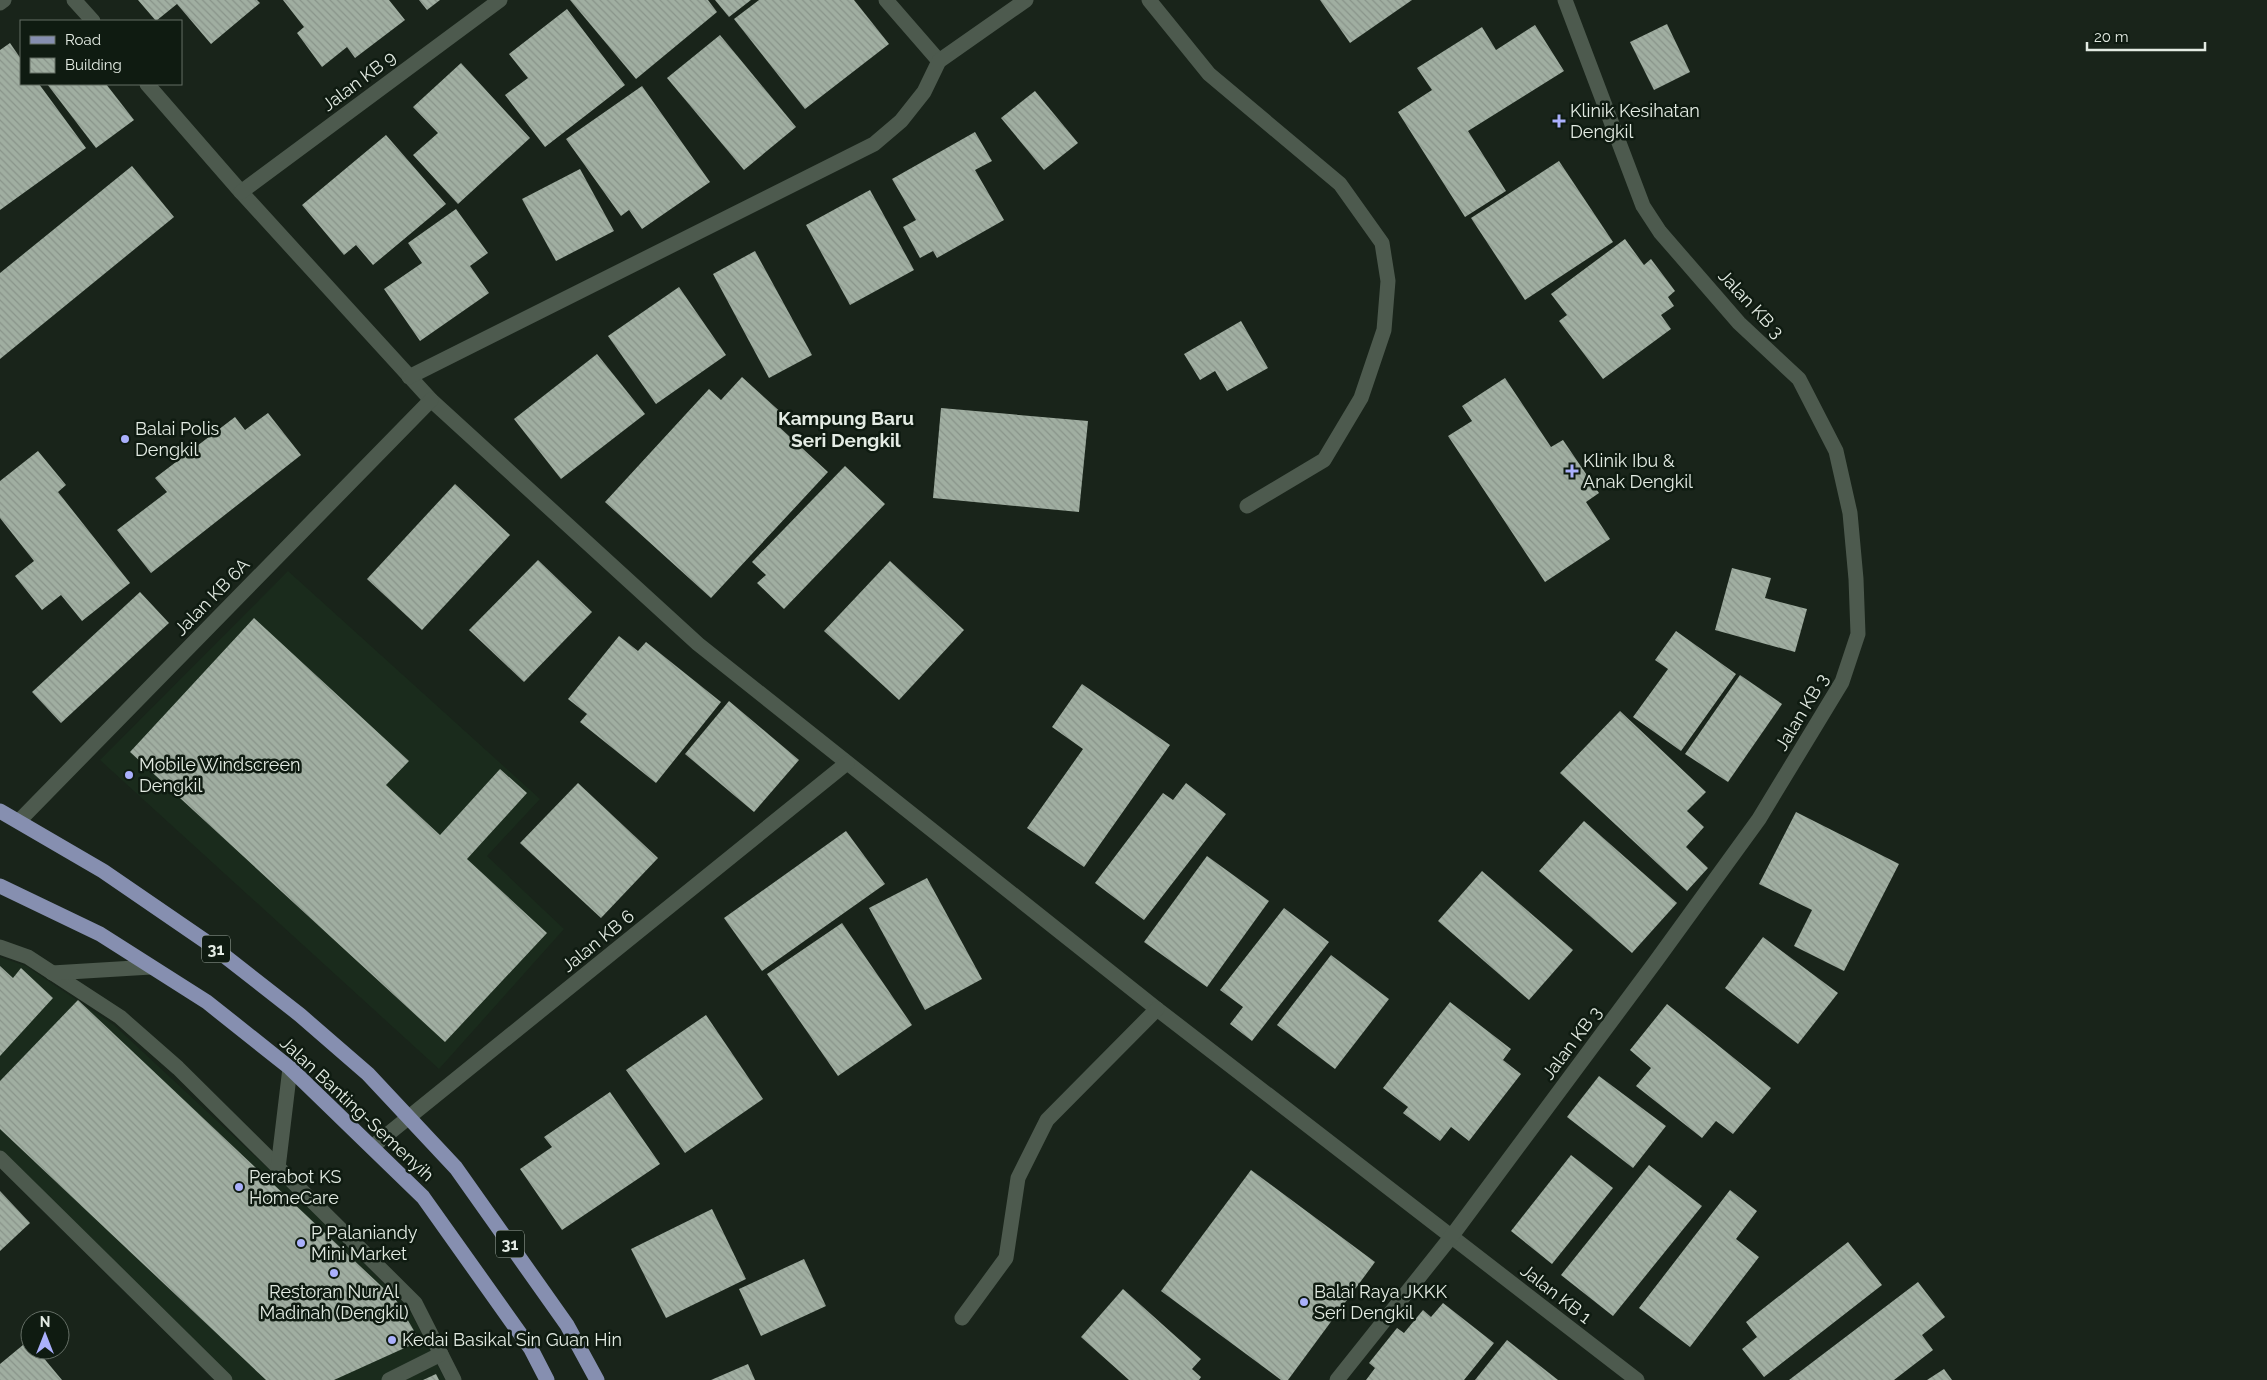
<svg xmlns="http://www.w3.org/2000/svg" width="2267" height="1380" font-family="Raleway,sans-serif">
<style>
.built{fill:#1a2b1c}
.building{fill:url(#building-back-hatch)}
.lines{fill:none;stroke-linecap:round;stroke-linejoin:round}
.minor{stroke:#4d5a4e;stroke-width:15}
.major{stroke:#868fb0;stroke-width:15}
.poi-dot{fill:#aab0fc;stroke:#0f1b11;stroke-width:2}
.labels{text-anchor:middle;stroke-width:5;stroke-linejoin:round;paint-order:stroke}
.shield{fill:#0f1b11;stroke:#a3ada4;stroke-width:1}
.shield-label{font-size:16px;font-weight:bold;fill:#e3ebe3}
.street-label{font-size:18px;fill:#e3ebe3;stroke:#0f1b11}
.poi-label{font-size:18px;fill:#e3ebe3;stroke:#0f1b11;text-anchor:start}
.neighbourhood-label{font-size:19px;font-weight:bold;fill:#e3ebe3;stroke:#0f1b11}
</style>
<defs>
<pattern id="building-back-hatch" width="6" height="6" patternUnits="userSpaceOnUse" patternTransform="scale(1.25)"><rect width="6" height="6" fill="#a0aea1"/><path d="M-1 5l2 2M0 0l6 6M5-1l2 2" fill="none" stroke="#89948a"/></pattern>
</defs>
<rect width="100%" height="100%" fill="#19241a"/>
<g class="built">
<path d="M288,571L540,799L487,856L564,929L439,1069L100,760Z"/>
<path d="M0,957L26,966L114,1025L288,1187L409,1309L445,1380H230L0,1157Z"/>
</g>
<g class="building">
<path d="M138,0H257L260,3L211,44L177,4L156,21Z"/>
<path d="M283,0H389L405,20L355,58L347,47L322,67L297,33L304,27Z"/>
<path d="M419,0H440L427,10Z"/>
<path d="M570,0H708L717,12L636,79Z"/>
<path d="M715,0H751L729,17Z"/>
<path d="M759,0H854L889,44L805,109L734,19Z"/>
<path d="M1320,0H1412L1350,43Z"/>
<path d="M567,9L625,85L545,147L505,95L528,78L509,54Z"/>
<path d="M1667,24L1690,72L1654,90L1630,42Z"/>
<path d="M1535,25L1564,71L1468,131L1506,191L1465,217L1398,112L1432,90L1417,68L1482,27L1496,50Z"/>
<path d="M720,35L796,127L744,170L667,78Z"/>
<path d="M10,43L21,59V84H39L86,148L0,210V50Z"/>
<path d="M461,63L530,138L458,204L413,155L438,133L413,107Z"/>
<path d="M47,84H106L134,120L96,148Z"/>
<path d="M642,86L710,182L642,229L629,210L621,216L566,139Z"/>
<path d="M1035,91L1078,143L1044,170L1001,118Z"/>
<path d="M975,132L992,161L975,170L1004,220L937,258L933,251L920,258L903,227L916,220L892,179Z"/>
<path d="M386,135L446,204L373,265L356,245L344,255L302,205Z"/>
<path d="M1559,161L1613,242L1525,300L1471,218Z"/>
<path d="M132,166L174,217L0,359V273Z"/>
<path d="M580,169L614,231L556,261L522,199Z"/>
<path d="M870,190L914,270L850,305L806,225Z"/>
<path d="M456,209L488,253L470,266L489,293L420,341L384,289L422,263L408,243Z"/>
<path d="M1625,239L1644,265L1651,259L1675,291L1668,297L1674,306L1661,315L1671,329L1603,379L1559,321L1567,315L1551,294Z"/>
<path d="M755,251L812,355L769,378L713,274Z"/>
<path d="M679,287L726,355L656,404L608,336Z"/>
<path d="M1241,321L1268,368L1227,391L1215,371L1200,380L1184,354Z"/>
<path d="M597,354L645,414L561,479L514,419Z"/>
<path d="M742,377L785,416L777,425L828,472L711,598L605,502L709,389L721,400Z"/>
<path d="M1505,378L1551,447L1563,440L1599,493L1586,502L1610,539L1545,582L1448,436L1472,421L1462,406Z"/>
<path d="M941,408L1088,421L1079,512L933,498Z"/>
<path d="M268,413L301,455L151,573L117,530L167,492L155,478L235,417L245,430Z"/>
<path d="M38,451L66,485L58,492L130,583L82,621L61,595L42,610L15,576L34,561L0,518V481Z"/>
<path d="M845,466L885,504L784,609L757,583L766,575L752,562Z"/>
<path d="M455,484L510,535L422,630L367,579Z"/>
<path d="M538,560L592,612L524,682L469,630Z"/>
<path d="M890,561L964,630L899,700L824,631Z"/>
<path d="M1732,568L1771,578L1765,598L1807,609L1795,652L1715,630Z"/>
<path d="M140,592L169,623L61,723L32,692Z"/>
<path d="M254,618L409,761L386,785L440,835L500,769L527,793L467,859L547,933L445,1042L130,752Z"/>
<path d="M1676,631L1736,674L1681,751L1633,717L1668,669L1655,660Z"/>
<path d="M619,636L638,651L646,642L721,702L656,783L580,722L587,714L568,699Z"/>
<path d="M1740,675L1782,704L1728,782L1685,754Z"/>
<path d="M1082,684L1170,745L1084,867L1027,828L1083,749L1052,727Z"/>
<path d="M729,701L799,760L754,812L685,754Z"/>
<path d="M1620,711L1706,792L1687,811L1704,827L1686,847L1708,868L1687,891L1560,773Z"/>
<path d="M578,783L658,858L601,918L520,843Z"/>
<path d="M1186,783L1226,814L1144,920L1095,883L1163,793L1173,800Z"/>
<path d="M1796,812L1899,864L1844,971L1794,946L1812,910L1759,884Z"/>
<path d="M1584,821L1677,903L1632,953L1539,871Z"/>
<path d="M846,831L885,884L762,971L724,918Z"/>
<path d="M1207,856L1269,901L1207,987L1144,942Z"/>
<path d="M1482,871L1573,950L1529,1000L1438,921Z"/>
<path d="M927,878L982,979L925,1010L869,908Z"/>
<path d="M1284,908L1329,942L1252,1041L1230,1024L1243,1007L1220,990Z"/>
<path d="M842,923L912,1025L838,1076L767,974Z"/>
<path d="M1763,937L1838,993L1798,1044L1725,988Z"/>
<path d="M1331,955L1389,999L1335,1069L1277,1025Z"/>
<path d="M0,966L13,978L21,968L53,998L0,1056Z"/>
<path d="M78,1000L396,1300L420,1341L334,1380H266L0,1129V1081Z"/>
<path d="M1450,1002L1511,1049L1503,1060L1521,1074L1469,1141L1451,1127L1440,1141L1403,1113L1408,1107L1383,1088Z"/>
<path d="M1667,1004L1771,1088L1733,1134L1716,1121L1702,1138L1636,1086L1651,1068L1630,1050Z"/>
<path d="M706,1015L763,1099L685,1153L626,1070Z"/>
<path d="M1599,1076L1666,1126L1633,1168L1567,1117Z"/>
<path d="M610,1092L660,1164L562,1230L520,1169L552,1147L544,1137Z"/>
<path d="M1571,1155L1613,1188L1552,1264L1511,1231Z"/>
<path d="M1649,1165L1702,1206L1613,1316L1561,1275Z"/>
<path d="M1251,1170L1375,1262L1288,1380H1281L1161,1291Z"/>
<path d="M1730,1190L1757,1211L1736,1239L1759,1257L1690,1347L1639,1308Z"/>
<path d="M0,1191L30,1223L0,1251Z"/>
<path d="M712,1209L746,1279L666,1318L631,1249Z"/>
<path d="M1848,1242L1882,1285L1764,1377L1742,1349L1757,1337L1746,1322Z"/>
<path d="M804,1259L826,1306L761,1336L739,1289Z"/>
<path d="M1918,1282L1945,1317L1922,1335L1933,1350L1894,1380H1789Z"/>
<path d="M1123,1289L1201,1359L1192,1369L1201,1377L1199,1380H1129L1081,1337Z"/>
<path d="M1443,1303L1494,1343L1464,1380H1366L1375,1368L1369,1363L1397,1328L1404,1333L1423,1310L1431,1317Z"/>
<path d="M29,1340L30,1350H37L62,1380H0V1364Z"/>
<path d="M1507,1340L1558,1380H1475Z"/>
<path d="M748,1364L755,1380H711Z"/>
<path d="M1944,1369L1952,1380H1927Z"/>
<path d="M436,1374L439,1380H423Z"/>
</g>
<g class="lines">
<g class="minor">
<path d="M74,0L93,21"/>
<path d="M886,0L939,61"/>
<path d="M1149,0L1209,74L1340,184L1382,243L1388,281L1384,330L1361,398L1324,460L1247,506"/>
<path d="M0,3L4,0"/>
<path d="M147,84L241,192L431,400L698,644L1157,1009L1637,1380"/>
<path d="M241,192L500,0"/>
<path d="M409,377L874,144L901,121L924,92L939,61L1026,0"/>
<path d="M19,821L431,400"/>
<path d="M0,947L28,957L120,1017L178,1068L415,1303L454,1380"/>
<path d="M52,973L151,967"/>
<path d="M372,1147L847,763"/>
<path d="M0,1158L225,1380"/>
<path d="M278,1168L290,1068"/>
<path d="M962,1318L1006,1258L1018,1178L1047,1120L1157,1009"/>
<path d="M389,1380L441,1354"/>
<path d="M1337,1380L1451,1237L1656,961L1759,819L1842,682L1858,634L1856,579L1850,513L1836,451L1799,379L1739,323L1660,232L1643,206L1565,0"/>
</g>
<g class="major">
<path d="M0,811L103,871L208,943L300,1015L368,1074L456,1168L567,1325L597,1380"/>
<path d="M0,886L100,934L207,1002L290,1068L423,1197L531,1349L547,1380"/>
</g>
</g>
<g class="poi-dot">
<path d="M1556.5 113.5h5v5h5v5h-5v5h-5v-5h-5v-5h5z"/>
<circle cx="125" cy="439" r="5"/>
<path d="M1569.5 463.5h5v5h5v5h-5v5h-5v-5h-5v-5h5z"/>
<circle cx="129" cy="775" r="5"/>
<circle cx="239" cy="1187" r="5"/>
<circle cx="301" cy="1243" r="5"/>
<circle cx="334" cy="1273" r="5"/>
<circle cx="1304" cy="1302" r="5"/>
<circle cx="392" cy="1340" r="5"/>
</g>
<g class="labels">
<g class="shield">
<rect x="202" y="935.5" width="28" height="27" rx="4"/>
<rect x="496" y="1230.5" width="28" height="27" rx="4"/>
</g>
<g class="shield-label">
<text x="216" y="955">31</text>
<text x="510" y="1250">31</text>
</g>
<g class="street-label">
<text transform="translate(359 81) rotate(-37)" y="6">Jalan KB 9</text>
<text transform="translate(1751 304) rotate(47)" y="6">Jalan KB 3</text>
<text transform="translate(212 597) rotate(-46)" y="6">Jalan KB 6A</text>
<text transform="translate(1802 712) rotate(-59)" y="6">Jalan KB 3</text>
<text transform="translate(598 941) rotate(-39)" y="6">Jalan KB 6</text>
<text transform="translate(1572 1043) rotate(-53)" y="6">Jalan KB 3</text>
<text transform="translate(357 1109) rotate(43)" y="6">Jalan Banting-Semenyih</text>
<text transform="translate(1556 1294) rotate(38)" y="6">Jalan KB 1</text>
</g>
<g class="poi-label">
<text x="1570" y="117">Klinik Kesihatan<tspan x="1570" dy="21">Dengkil</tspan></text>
<text x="135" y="435">Balai Polis<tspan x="135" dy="21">Dengkil</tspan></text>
<text x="1583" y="467">Klinik Ibu &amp;<tspan x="1583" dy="21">Anak Dengkil</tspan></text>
<text x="139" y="771">Mobile Windscreen<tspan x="139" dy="21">Dengkil</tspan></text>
<text x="249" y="1183">Perabot KS<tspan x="249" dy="21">HomeCare</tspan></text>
<text x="311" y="1239">P Palaniandy<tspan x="311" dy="21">Mini Market</tspan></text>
<text x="334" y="1298" text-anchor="middle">Restoran Nur Al<tspan x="334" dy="21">Madinah (Dengkil)</tspan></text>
<text x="1314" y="1298">Balai Raya JKKK<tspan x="1314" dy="21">Seri Dengkil</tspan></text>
<text x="402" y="1346">Kedai Basikal Sin Guan Hin</text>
</g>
<g class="neighbourhood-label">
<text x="846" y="425">Kampung Baru<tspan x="846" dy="22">Seri Dengkil</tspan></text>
</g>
</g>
<rect x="20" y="20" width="162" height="65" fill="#0f1b11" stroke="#646e65"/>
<rect x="30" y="36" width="25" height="8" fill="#868fb0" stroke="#646e65"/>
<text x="65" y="45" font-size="15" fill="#e3ebe3">Road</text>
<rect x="30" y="58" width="25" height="15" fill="url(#building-back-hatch)" stroke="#646e65"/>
<text x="65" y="70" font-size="15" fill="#e3ebe3">Building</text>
<g transform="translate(45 1335)"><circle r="24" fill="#0f1b11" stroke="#646e65"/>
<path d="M0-4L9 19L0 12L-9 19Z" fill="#aab0fc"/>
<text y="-8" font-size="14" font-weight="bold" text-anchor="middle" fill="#e3ebe3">N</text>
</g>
<path d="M2087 42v8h118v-8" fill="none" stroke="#e3ebe3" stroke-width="2.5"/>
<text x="2094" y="42" font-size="15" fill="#e3ebe3" stroke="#0f1b11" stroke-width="4" paint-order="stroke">20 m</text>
</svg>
